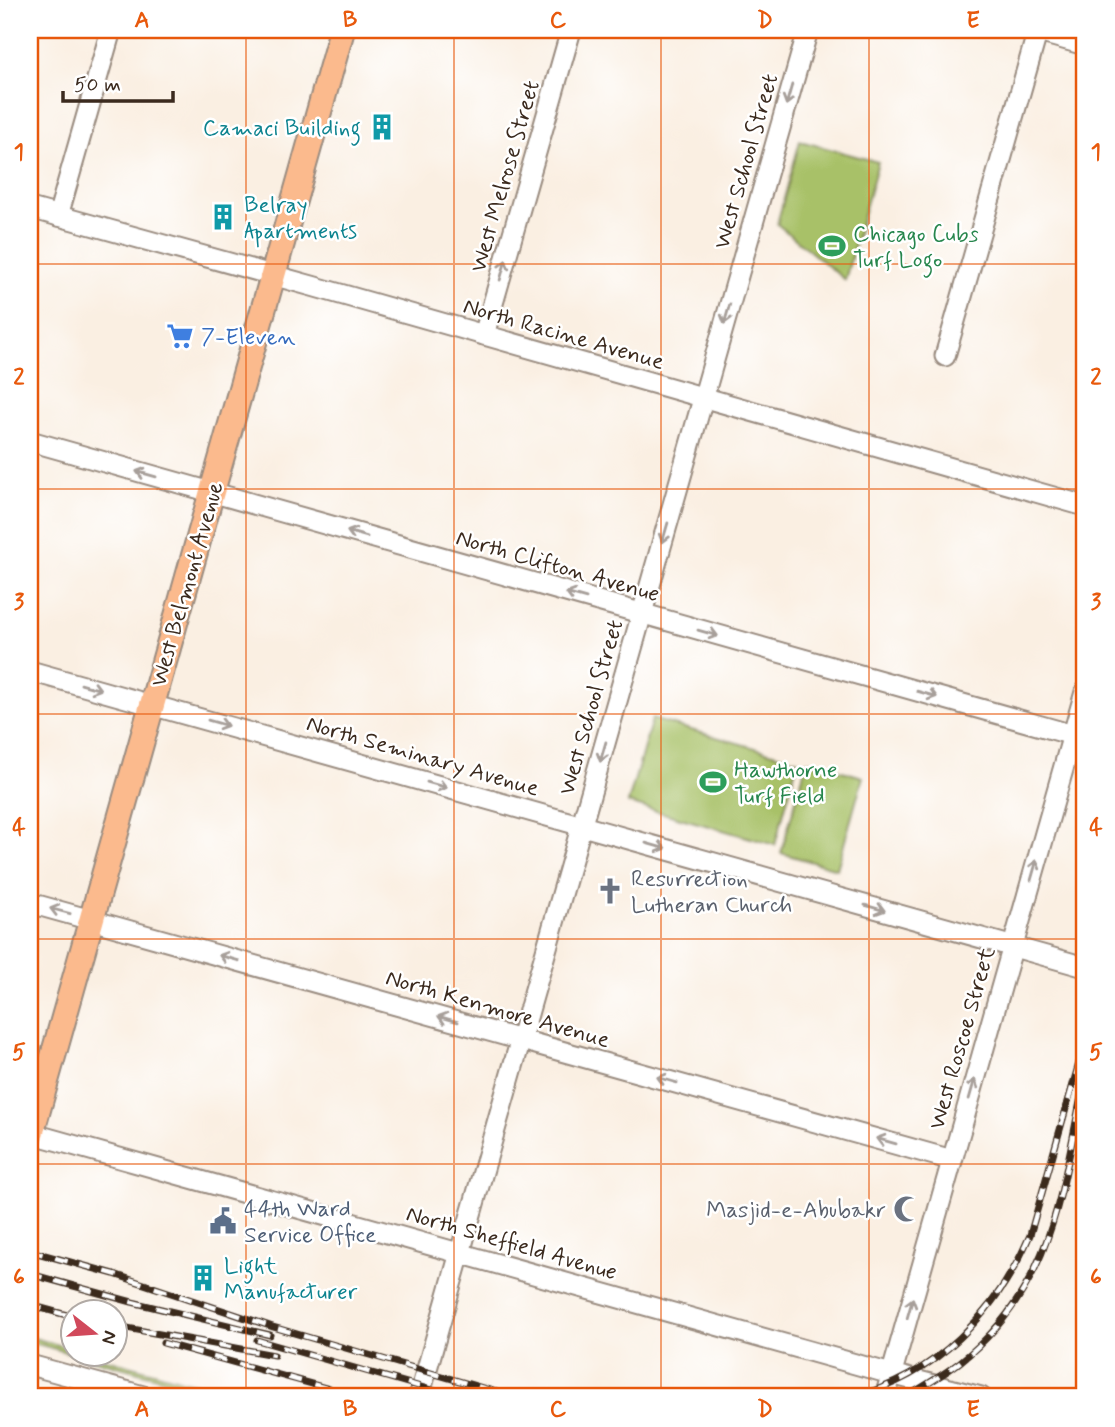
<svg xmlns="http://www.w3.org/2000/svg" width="1115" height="1427" font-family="Mynerve,sans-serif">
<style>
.green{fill:#a8c167;stroke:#727642;stroke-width:2}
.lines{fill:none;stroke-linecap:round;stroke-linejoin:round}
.minor-casing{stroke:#9a8c80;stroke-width:23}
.major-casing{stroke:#9a8c80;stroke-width:28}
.minor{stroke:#fff;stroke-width:19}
.major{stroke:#fbba8d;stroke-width:24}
.rail-casing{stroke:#3b2a1e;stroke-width:7}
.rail{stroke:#fff;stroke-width:4.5;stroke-dasharray:13;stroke-linecap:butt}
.oneway{stroke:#a79f9a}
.grid{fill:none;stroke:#e8590c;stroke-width:2;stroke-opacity:0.55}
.labels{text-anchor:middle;stroke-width:5;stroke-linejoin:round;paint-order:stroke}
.culture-label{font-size:23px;fill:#0d838f;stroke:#fff;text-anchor:start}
.street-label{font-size:23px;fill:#3b2a1e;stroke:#fff}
.leisure-label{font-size:23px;fill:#27864d;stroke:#fff;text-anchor:start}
.shop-label{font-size:23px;fill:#366cbe;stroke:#fff;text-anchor:start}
.worship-label{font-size:23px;fill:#5b616d;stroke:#fff;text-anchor:start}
.service-label{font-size:23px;fill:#4e5e75;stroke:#fff;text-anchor:start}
.neatline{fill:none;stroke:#e8590c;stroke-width:2.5}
.grid-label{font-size:23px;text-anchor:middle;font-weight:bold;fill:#e8590c}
</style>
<rect width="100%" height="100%" fill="#fff"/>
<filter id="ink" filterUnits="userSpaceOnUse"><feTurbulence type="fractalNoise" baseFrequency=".0143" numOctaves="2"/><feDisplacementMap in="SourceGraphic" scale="14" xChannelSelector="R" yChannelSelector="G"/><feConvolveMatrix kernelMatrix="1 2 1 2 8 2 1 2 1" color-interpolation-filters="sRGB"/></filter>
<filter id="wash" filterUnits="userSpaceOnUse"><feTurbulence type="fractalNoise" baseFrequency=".00686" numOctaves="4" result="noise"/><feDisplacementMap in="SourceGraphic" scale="28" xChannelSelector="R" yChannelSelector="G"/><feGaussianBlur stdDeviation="1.57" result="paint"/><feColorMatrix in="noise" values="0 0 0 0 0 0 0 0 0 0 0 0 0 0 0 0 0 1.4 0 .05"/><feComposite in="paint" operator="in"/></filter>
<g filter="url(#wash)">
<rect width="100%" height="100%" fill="#faefe2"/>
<g class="green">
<path d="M800,141L878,162L845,280L777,224Z"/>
<path d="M652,719L798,760L775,845L628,803Z"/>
<path d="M807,761L863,777L837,869L781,853Z"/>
<path d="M30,1337L73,1349L74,1354H88L245,1397H228L30,1342Z"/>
</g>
</g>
<g filter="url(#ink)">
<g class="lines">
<g class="minor-casing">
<g id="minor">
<path d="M1031,30L1085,45"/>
<path d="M30,208L312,286L1085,506"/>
<path d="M58,216L111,30"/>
<path d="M484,335L571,30"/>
<path d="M945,356L1038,30"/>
<path d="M30,441L1073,735"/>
<path d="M30,671L1085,967"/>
<path d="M30,903L952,1160"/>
<path d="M30,1133L891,1374L981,1397"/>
<path d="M30,1365L147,1397"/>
<path d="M419,1397L808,30"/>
<path d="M885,1397L1085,692"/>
</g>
</g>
<g class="major-casing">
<path id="major" d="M30,1138L342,30"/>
</g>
<use href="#minor" class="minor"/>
<use href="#major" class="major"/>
<g class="rail-casing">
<g id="rail">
<path d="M30,1251L114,1274L273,1327L514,1397"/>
<path d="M30,1274L132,1302L270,1335"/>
<path d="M30,1305L74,1317"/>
<path d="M116,1326L274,1355"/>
<path d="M257,1340L456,1397"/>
<path d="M163,1343L359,1397"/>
<path d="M852,1397C935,1378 998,1311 1030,1235L1085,1042"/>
<path d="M906,1397C924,1386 943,1375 960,1362C1056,1286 1061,1187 1085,1078"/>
</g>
</g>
<use href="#rail" class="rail"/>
</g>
<defs><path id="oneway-shaft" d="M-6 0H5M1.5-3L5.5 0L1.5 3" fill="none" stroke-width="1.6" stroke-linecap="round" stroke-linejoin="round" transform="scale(1.75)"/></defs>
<g class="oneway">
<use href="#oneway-shaft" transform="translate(789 95) rotate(106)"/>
<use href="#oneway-shaft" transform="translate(503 270) rotate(-74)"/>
<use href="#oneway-shaft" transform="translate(727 314) rotate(106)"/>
<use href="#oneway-shaft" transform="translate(146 474) rotate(-164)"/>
<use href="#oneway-shaft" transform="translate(665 533) rotate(106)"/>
<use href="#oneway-shaft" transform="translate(357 534) rotate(-164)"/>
<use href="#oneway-shaft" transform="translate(576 596) rotate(-164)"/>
<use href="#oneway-shaft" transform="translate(708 633) rotate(16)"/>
<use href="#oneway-shaft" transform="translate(91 687) rotate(16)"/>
<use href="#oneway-shaft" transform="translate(927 694) rotate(16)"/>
<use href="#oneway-shaft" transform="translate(218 723) rotate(16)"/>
<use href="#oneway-shaft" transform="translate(603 752) rotate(106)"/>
<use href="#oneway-shaft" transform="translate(437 785) rotate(16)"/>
<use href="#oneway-shaft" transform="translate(656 846) rotate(16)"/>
<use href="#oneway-shaft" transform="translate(1034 870) rotate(-74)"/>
<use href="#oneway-shaft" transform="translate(875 908) rotate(16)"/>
<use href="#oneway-shaft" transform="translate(60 911) rotate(-165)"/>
<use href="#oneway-shaft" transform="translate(229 958) rotate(-164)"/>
<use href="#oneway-shaft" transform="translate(448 1019) rotate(-164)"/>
<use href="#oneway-shaft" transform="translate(667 1080) rotate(-164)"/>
<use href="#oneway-shaft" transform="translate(972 1089) rotate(-74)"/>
<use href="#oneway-shaft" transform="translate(886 1141) rotate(-164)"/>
<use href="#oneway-shaft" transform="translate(910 1308) rotate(-74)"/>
</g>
</g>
<path class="grid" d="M246,30V1397M454,30V1397M661,30V1397M869,30V1397M30,264H1085M30,489H1085M30,714H1085M30,939H1085M30,1164H1085"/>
<defs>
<g id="building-bare" transform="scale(2.1)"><path d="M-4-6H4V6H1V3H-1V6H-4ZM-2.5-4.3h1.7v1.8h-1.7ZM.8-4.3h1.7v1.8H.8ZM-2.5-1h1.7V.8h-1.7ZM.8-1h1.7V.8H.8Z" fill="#0f9aa8" stroke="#fff" stroke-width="2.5" paint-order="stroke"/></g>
<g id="stadium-bare" transform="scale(2.1)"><path d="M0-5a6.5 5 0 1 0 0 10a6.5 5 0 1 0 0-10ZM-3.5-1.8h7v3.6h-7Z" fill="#2e9e5b" stroke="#fff" stroke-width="2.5" paint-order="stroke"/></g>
<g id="supermarket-bare" transform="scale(2.1)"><path d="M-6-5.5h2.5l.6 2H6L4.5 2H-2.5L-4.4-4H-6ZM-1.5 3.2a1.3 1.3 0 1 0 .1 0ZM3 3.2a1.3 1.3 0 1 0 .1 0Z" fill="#3f7fe0" stroke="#fff" stroke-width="2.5" paint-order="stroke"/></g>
<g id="church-bare" transform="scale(2.1)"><path d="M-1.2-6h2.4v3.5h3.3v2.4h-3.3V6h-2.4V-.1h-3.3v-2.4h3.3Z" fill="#6b7280" stroke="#fff" stroke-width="2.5" paint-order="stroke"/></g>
<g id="mosque-bare" transform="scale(2.1)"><path d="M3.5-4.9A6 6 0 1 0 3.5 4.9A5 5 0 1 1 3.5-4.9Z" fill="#6b7280" stroke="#fff" stroke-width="2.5" paint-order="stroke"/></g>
<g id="civic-bare" transform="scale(2.1)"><path d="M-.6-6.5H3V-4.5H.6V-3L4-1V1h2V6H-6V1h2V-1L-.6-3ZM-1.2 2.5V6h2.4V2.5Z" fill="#5c6f8a" stroke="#fff" stroke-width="2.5" paint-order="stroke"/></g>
</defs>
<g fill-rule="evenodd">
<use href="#building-bare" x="382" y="127"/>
<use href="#building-bare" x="223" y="217"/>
<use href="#stadium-bare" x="832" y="246"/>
<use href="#supermarket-bare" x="180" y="336"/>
<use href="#stadium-bare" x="713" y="782"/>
<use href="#church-bare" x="610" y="891"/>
<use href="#mosque-bare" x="907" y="1209"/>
<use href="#civic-bare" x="223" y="1221"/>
<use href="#building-bare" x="203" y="1278"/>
</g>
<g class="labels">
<g class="culture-label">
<text x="361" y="135" text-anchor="end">Camaci Building</text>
<text x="244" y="212">Belray<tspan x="244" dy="26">Apartments</tspan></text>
<text x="224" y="1273">Light<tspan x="224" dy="26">Manufacturer</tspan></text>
</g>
<g class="street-label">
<text transform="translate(745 161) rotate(-74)" y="8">West School Street</text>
<text transform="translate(504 176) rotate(-74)" y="8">West Melrose Street</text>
<text transform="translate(564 333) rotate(16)" y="8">North Racine Avenue</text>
<text transform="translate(558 565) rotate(16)" y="8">North Clifton Avenue</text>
<text transform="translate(186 584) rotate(-74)" y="8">West Belmont Avenue</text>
<text transform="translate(590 707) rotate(-74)" y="8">West School Street</text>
<text transform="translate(423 755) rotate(16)" y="8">North Seminary Avenue</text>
<text transform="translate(498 1008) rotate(16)" y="8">North Kenmore Avenue</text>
<text transform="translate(961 1038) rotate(-74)" y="8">West Roscoe Street</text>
<text transform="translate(512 1242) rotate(16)" y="8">North Sheffield Avenue</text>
</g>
<g class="leisure-label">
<text x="853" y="241">Chicago Cubs<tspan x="853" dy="26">Turf Logo</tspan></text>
<text x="734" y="777">Hawthorne<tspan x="734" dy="26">Turf Field</tspan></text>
</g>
<g class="shop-label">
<text x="201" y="344">7-Eleven</text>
</g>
<g class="worship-label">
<text x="631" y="886">Resurrection<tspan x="631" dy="26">Lutheran Church</tspan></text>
<text x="886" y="1217" text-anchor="end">Masjid-e-Abubakr</text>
</g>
<g class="service-label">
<text x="244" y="1216">44th Ward<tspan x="244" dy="26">Service Office</tspan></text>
</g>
</g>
<rect width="1115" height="1427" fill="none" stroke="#fff" stroke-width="77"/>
<g transform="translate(94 1333) rotate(107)"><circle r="33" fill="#ffffff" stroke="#b1aaa5" stroke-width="2"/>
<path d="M0-5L12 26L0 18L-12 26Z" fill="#d1495b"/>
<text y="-10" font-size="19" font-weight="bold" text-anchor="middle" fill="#3b2a1e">N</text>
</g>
<path d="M63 91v10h110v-10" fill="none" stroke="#3b2a1e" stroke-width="3.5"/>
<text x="74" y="91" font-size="21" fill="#3b2a1e" stroke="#ffffff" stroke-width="5" paint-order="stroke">50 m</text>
<rect x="38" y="38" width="1038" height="1350" class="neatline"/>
<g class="grid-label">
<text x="142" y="27">A</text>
<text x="350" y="27">B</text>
<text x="558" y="27">C</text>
<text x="765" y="27">D</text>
<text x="973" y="27">E</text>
<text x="19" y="159">1</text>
<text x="1096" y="159">1</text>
<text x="19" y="384">2</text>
<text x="1096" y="384">2</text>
<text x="19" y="609">3</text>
<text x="1096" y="609">3</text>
<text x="19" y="834">4</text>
<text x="1096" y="834">4</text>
<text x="19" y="1059">5</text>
<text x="1096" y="1059">5</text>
<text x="19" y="1284">6</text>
<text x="1096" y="1284">6</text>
<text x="142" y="1416">A</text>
<text x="350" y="1416">B</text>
<text x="558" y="1416">C</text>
<text x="765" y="1416">D</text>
<text x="973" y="1416">E</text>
</g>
</svg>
